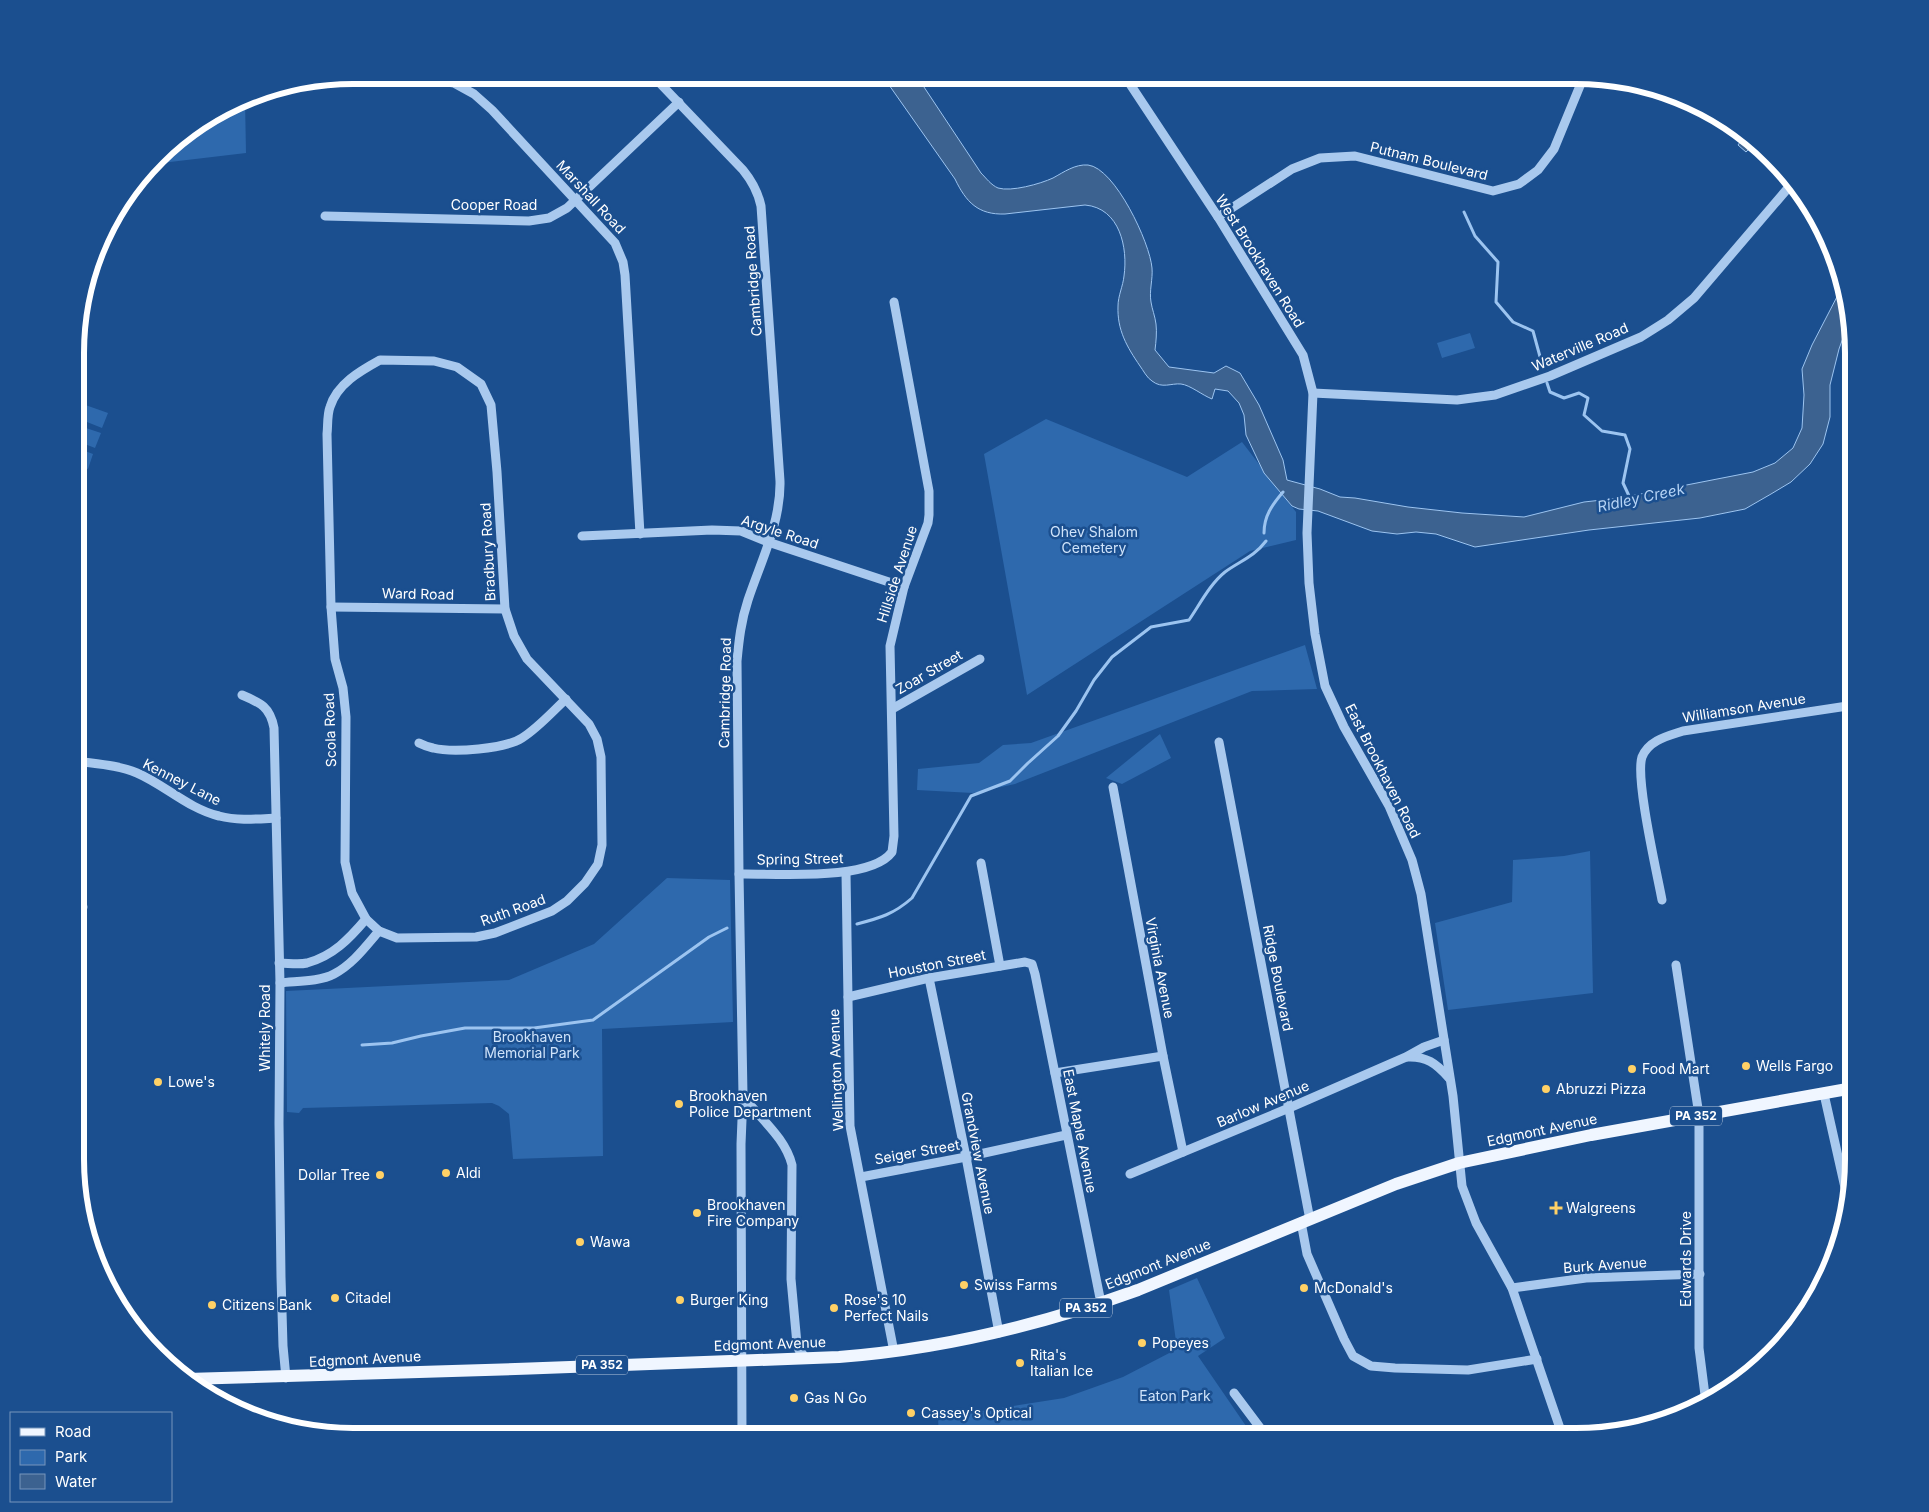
<svg xmlns="http://www.w3.org/2000/svg" width="1929" height="1512" font-family="Inter,sans-serif">
<style>
.green{fill:#2e69ad}
.water{fill:#3c6290;stroke:#9cc4f0}
.lines{fill:none;stroke-linecap:round;stroke-linejoin:round}
.stream{stroke:#9cc4f0;stroke-width:3}
.minor{stroke:#a9c9ee;stroke-width:9}
.major{stroke:#f0f6ff;stroke-width:12}
.poi-dot{fill:#ffd166;stroke:#1b4f8f;stroke-width:2}
.labels{text-anchor:middle;stroke-width:5;stroke-linejoin:round;paint-order:stroke}
.shield{fill:#1b4f8f;stroke:#bbcadd;stroke-width:1}
.shield-label{font-size:12px;font-weight:bold;fill:#fff}
.street-label{font-size:14px;fill:#fff;stroke:#1b4f8f}
.park-label{font-size:14px;fill:#cfe3fa;stroke:#1b4f8f}
.poi-label{font-size:14px;fill:#fff;stroke:#1b4f8f;text-anchor:start}
.water-label{font-size:15px;font-style:italic;fill:#b5d3f5;stroke:#1b4f8f}
.rim{fill:none;stroke:#fff;stroke-width:6}
</style>
<rect width="100%" height="100%" fill="#1b4f8f"/>
<g class="green">
<path d="M245,100L246,153L153,164L170,144Z"/>
<path d="M1470,333L1475,348L1442,358L1437,343Z"/>
<path d="M77,402L108,413L102,428L77,418Z"/>
<path d="M1046,419L1187,477L1242,442L1296,512V540L1250,551L1027,695L984,454Z"/>
<path d="M77,425L101,433L95,448L77,441Z"/>
<path d="M77,448L93,454L88,469L77,465Z"/>
<path d="M1305,645L1317,689L1252,691L1015,784L973,793L917,790L918,769L979,763L1003,745L1031,743Z"/>
<path d="M1160,734L1171,758L1122,784L1106,778Z"/>
<path d="M1590,851L1593,993L1448,1010L1435,923L1512,902L1513,860L1564,856Z"/>
<path d="M667,878L730,880L733,1022L602,1029L603,1156L513,1159L509,1114L499,1106L492,1103L303,1108L299,1113L287,1112L286,991L509,980L594,944Z"/>
<path d="M1197,1278L1225,1338L1198,1356L1246,1426L1241,1437H939L938,1418L1064,1398L1123,1377L1177,1349L1169,1290Z"/>
</g>
<g class="water">
<path d="M882,75H916L981,173C986,178 991,185 998,188C1011,192 1040,184 1053,178C1064,172 1075,164 1088,165C1115,168 1150,243 1152,268C1153,279 1149,291 1151,302C1152,309 1155,316 1156,324C1157,332 1156,342 1155,350L1169,367L1214,373L1226,366L1240,373L1259,405L1283,460L1287,480L1320,489L1340,497L1355,498L1408,507L1462,513L1524,517L1584,502L1620,498L1753,472L1775,463L1793,448L1802,428L1804,395L1802,369L1812,345L1841,289L1848,324L1839,349L1830,385V417L1823,444L1810,464L1791,482L1771,494L1745,509L1700,518L1589,530L1475,547L1436,534L1416,532L1397,534L1372,531L1318,511L1299,509L1292,506L1264,473L1246,435L1244,415L1239,403L1228,391L1215,389L1212,399C1202,395 1190,385 1181,384C1171,383 1162,389 1152,381C1147,378 1143,370 1140,366C1127,347 1117,330 1118,306C1118,296 1123,286 1124,276C1128,248 1120,208 1085,205L1005,214C978,215 966,202 955,179Z"/>
<path d="M1745,135L1756,142L1746,152L1738,145Z"/>
</g>
<g class="lines">
<g class="stream">
<path d="M1464,212L1475,236L1498,262L1496,302L1513,322L1533,331L1542,364"/>
<path d="M1547,383L1550,392L1564,398L1579,393L1588,398L1584,415L1602,431L1625,435L1630,449L1623,483L1630,498"/>
<path d="M1264,533C1264,516 1272,505 1283,492"/>
<path d="M857,924C880,918 894,914 912,898L971,796L1010,781L1028,763L1058,736L1076,711L1094,680L1112,657L1151,627L1189,620C1200,604 1210,584 1225,572C1240,561 1254,557 1266,541"/>
<path d="M362,1045L392,1043L421,1036L465,1028H534L593,1020L709,937L727,928"/>
</g>
<g class="minor">
<path d="M652,75L743,170C752,181 758,192 761,206L780,481C781,522 761,561 748,600C741,621 739,640 737,661L739,874L743,1095L741,1144L742,1437"/>
<path d="M1124,75L1218,217L1303,355L1313,393L1307,533L1309,583L1315,634L1325,686L1344,727L1389,806L1412,860L1421,894L1453,1096L1462,1186L1476,1223L1512,1288L1563,1437"/>
<path d="M348,76L427,79L454,83L474,94L492,110L615,243L623,262L625,275L640,534"/>
<path d="M325,216L529,221L549,218L567,208L679,102"/>
<path d="M1218,217L1292,169L1320,158L1355,156L1493,191L1519,184L1538,170L1554,149L1584,76"/>
<path d="M380,360L434,361L457,367L481,384L491,405L497,472L505,609L514,636L527,659L589,724L597,739L601,757L602,845L598,864L585,883L567,901L552,911L495,933L476,937L397,938L379,931L366,919L352,893L345,862L346,717L343,688L335,659L331,607L327,434C328,426 327,415 330,407C337,384 360,371 380,360Z"/>
<path d="M1313,393L1457,400L1495,395L1550,376L1641,337L1668,320L1694,298L1794,181"/>
<path d="M582,536L712,530L741,531L768,542L904,587"/>
<path d="M331,607L505,609"/>
<path d="M242,695C261,703 270,707 274,728L280,983L279,1123L281,1277L283,1346L286,1378"/>
<path d="M892,709L980,659"/>
<path d="M1219,742L1310,1220"/>
<path d="M419,743C423,745 428,747 433,748C453,753 505,749 522,738C538,728 552,712 566,699"/>
<path d="M76,761C97,764 118,765 137,773C165,785 189,809 219,816C238,821 257,819 276,818"/>
<path d="M1113,787L1163,1056L1183,1152"/>
<path d="M981,863L1000,966"/>
<path d="M846,873L850,1126L894,1352"/>
<path d="M739,874C774,873 870,882 892,852L894,836L890,646L904,587L928,523L929,515V491L894,302"/>
<path d="M1662,900C1657,873 1635,778 1642,757C1649,740 1668,736 1683,731L1854,705"/>
<path d="M76,901L83,907"/>
<path d="M279,963C288,963 298,965 307,963C333,956 349,939 366,919"/>
<path d="M1676,965L1699,1115V1348L1706,1403"/>
<path d="M929,978L966,1157L999,1333"/>
<path d="M280,983C296,981 319,982 334,974C353,964 366,946 379,931"/>
<path d="M848,997L929,978L1025,962L1032,964L1035,974L1101,1303"/>
<path d="M1407,1057C1426,1056 1436,1063 1449,1078"/>
<path d="M1055,1073L1163,1056"/>
<path d="M1824,1094L1848,1201"/>
<path d="M743,1096C760,1119 785,1137 792,1165L791,1279L797,1344L799,1350L806,1358"/>
<path d="M1130,1174L1289,1108L1406,1057L1424,1047L1444,1040"/>
<path d="M861,1177L966,1157L1066,1135"/>
<path d="M1301,1222L1307,1254L1344,1339L1353,1356L1371,1366L1395,1368L1468,1370L1537,1359"/>
<path d="M1512,1288L1586,1278L1700,1274"/>
<path d="M1234,1393L1267,1437"/>
<path d="M1705,1396H1720"/>
</g>
<path class="major" d="M187,1379C404,1373 622,1366 839,1357C942,1349 1041,1325 1138,1290L1396,1184L1459,1163L1591,1135L1853,1088"/>
</g>
<g class="poi-dot">
<circle cx="1746" cy="1066" r="5"/>
<circle cx="1632" cy="1069" r="5"/>
<circle cx="158" cy="1082" r="5"/>
<circle cx="1546" cy="1089" r="5"/>
<circle cx="679" cy="1104" r="5"/>
<circle cx="446" cy="1173" r="5"/>
<circle cx="380" cy="1175" r="5"/>
<path d="M1553.5 1200.5h5v5h5v5h-5v5h-5v-5h-5v-5h5z"/>
<circle cx="697" cy="1213" r="5"/>
<circle cx="580" cy="1242" r="5"/>
<circle cx="964" cy="1285" r="5"/>
<circle cx="1304" cy="1288" r="5"/>
<circle cx="335" cy="1298" r="5"/>
<circle cx="680" cy="1300" r="5"/>
<circle cx="212" cy="1305" r="5"/>
<circle cx="834" cy="1308" r="5"/>
<circle cx="1142" cy="1343" r="5"/>
<circle cx="1020" cy="1363" r="5"/>
<circle cx="794" cy="1398" r="5"/>
<circle cx="911" cy="1413" r="5"/>
</g>
<g class="labels">
<g class="shield">
<rect x="1670" y="1106.5" width="52" height="19" rx="4"/>
<rect x="1060" y="1298.5" width="52" height="19" rx="4"/>
<rect x="576" y="1355.5" width="52" height="19" rx="4"/>
</g>
<g class="shield-label">
<text x="1696" y="1120">PA 352</text>
<text x="1086" y="1312">PA 352</text>
<text x="602" y="1369">PA 352</text>
</g>
<g class="street-label">
<text transform="translate(1429 161) rotate(14)" y="5">Putnam Boulevard</text>
<text transform="translate(591 197) rotate(47)" y="5">Marshall Road</text>
<text x="494" y="210">Cooper Road</text>
<text transform="translate(1260 261) rotate(58)" y="5">West Brookhaven Road</text>
<text transform="translate(753 281) rotate(-94)" y="5">Cambridge Road</text>
<text transform="translate(1580 347) rotate(-23)" y="5">Waterville Road</text>
<text transform="translate(780 532) rotate(18)" y="5">Argyle Road</text>
<text transform="translate(488 552) rotate(-93)" y="5">Bradbury Road</text>
<text transform="translate(897 574) rotate(-72)" y="5">Hillside Avenue</text>
<text transform="translate(418 594) rotate(1)" y="5">Ward Road</text>
<text transform="translate(929 672) rotate(-30)" y="5">Zoar Street</text>
<text transform="translate(725 693) rotate(-89)" y="5">Cambridge Road</text>
<text transform="translate(1744 708) rotate(-9)" y="5">Williamson Avenue</text>
<text transform="translate(330 730) rotate(-92)" y="5">Scola Road</text>
<text transform="translate(1383 771) rotate(63)" y="5">East Brookhaven Road</text>
<text transform="translate(182 782) rotate(27)" y="5">Kenney Lane</text>
<text transform="translate(800 859) rotate(-1)" y="5">Spring Street</text>
<text transform="translate(513 910) rotate(-20)" y="5">Ruth Road</text>
<text transform="translate(937 964) rotate(-11)" y="5">Houston Street</text>
<text transform="translate(1160 968) rotate(79)" y="5">Virginia Avenue</text>
<text transform="translate(1278 978) rotate(79)" y="5">Ridge Boulevard</text>
<text transform="translate(265 1028) rotate(-90)" y="5">Whitely Road</text>
<text transform="translate(836 1070) rotate(-92)" y="5">Wellington Avenue</text>
<text transform="translate(1263 1104) rotate(-23)" y="5">Barlow Avenue</text>
<text transform="translate(1542 1130) rotate(-12)" y="5">Edgmont Avenue</text>
<text transform="translate(1080 1131) rotate(79)" y="5">East Maple Avenue</text>
<text transform="translate(917 1152) rotate(-10)" y="5">Seiger Street</text>
<text transform="translate(978 1153) rotate(79)" y="5">Grandview Avenue</text>
<text transform="translate(1686 1259) rotate(-90)" y="5">Edwards Drive</text>
<text transform="translate(1158 1264) rotate(-22)" y="5">Edgmont Avenue</text>
<text transform="translate(1605 1265) rotate(-4)" y="5">Burk Avenue</text>
<text transform="translate(770 1344) rotate(-2)" y="5">Edgmont Avenue</text>
<text transform="translate(365 1359) rotate(-3)" y="5">Edgmont Avenue</text>
</g>
<g class="park-label">
<text x="1094" y="537">Ohev Shalom<tspan x="1094" dy="16">Cemetery</tspan></text>
<text x="532" y="1042">Brookhaven<tspan x="532" dy="16">Memorial Park</tspan></text>
<text x="1175" y="1401">Eaton Park</text>
</g>
<g class="poi-label">
<text x="1756" y="1071">Wells Fargo</text>
<text x="1642" y="1074">Food Mart</text>
<text x="168" y="1087">Lowe's</text>
<text x="1556" y="1094">Abruzzi Pizza</text>
<text x="689" y="1101">Brookhaven<tspan x="689" dy="16">Police Department</tspan></text>
<text x="456" y="1178">Aldi</text>
<text x="370" y="1180" text-anchor="end">Dollar Tree</text>
<text x="707" y="1210">Brookhaven<tspan x="707" dy="16">Fire Company</tspan></text>
<text x="1566" y="1213">Walgreens</text>
<text x="590" y="1247">Wawa</text>
<text x="974" y="1290">Swiss Farms</text>
<text x="1314" y="1293">McDonald's</text>
<text x="345" y="1303">Citadel</text>
<text x="690" y="1305">Burger King</text>
<text x="844" y="1305">Rose's 10<tspan x="844" dy="16">Perfect Nails</tspan></text>
<text x="222" y="1310">Citizens Bank</text>
<text x="1152" y="1348">Popeyes</text>
<text x="1030" y="1360">Rita's<tspan x="1030" dy="16">Italian Ice</tspan></text>
<text x="804" y="1403">Gas N Go</text>
<text x="921" y="1418">Cassey's Optical</text>
</g>
<g class="water-label">
<text transform="translate(1641 498) rotate(-12)" y="5">Ridley Creek</text>
</g>
</g>
<path d="M0 0H1929V1512H0ZM353 84H1576A269 269 0 0 1 1845 353V1159A269 269 0 0 1 1576 1428H353A269 269 0 0 1 84 1159V353A269 269 0 0 1 353 84Z" fill="#1b4f8f" fill-rule="evenodd"/>
<path class="rim" d="M353 84H1576A269 269 0 0 1 1845 353V1159A269 269 0 0 1 1576 1428H353A269 269 0 0 1 84 1159V353A269 269 0 0 1 353 84Z"/>
<rect x="10" y="1412" width="162" height="90" fill="#1b4f8f" stroke="#7695bc"/>
<rect x="20" y="1428" width="25" height="8" fill="#f0f6ff" stroke="#7695bc"/>
<text x="55" y="1437" font-size="15" fill="#ffffff">Road</text>
<rect x="20" y="1450" width="25" height="15" fill="#2e69ad" stroke="#7695bc"/>
<text x="55" y="1462" font-size="15" fill="#ffffff">Park</text>
<rect x="20" y="1474" width="25" height="15" fill="#3c6290" stroke="#7695bc"/>
<text x="55" y="1487" font-size="15" fill="#ffffff">Water</text>
</svg>
